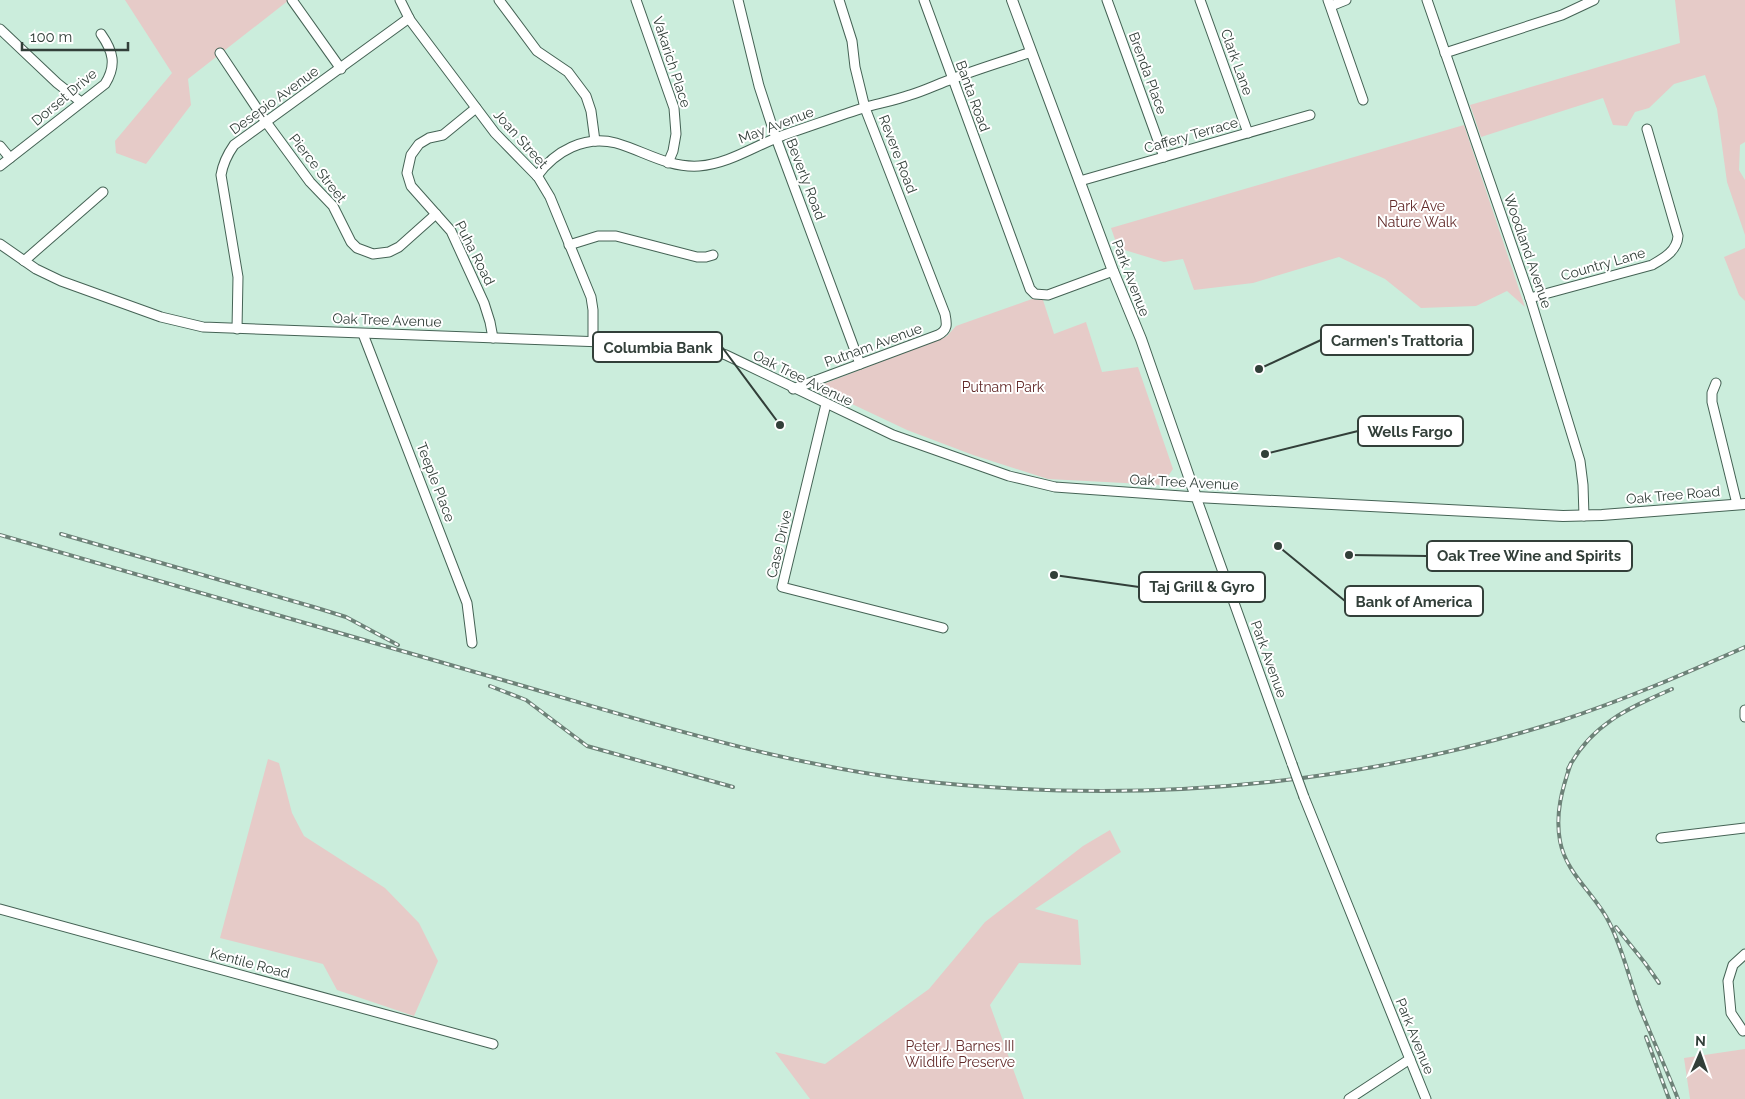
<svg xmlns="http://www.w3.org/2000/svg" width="1745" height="1099" font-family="Raleway,sans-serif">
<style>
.green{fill:#e6cbc8}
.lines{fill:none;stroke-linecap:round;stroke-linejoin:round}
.minor-casing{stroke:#456355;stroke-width:11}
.major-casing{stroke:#456355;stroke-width:12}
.minor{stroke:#fff;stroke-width:9}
.major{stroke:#fff;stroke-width:10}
.rail-casing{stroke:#6d8278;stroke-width:4}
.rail{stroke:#fff;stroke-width:2;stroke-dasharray:5.5;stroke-linecap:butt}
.minor-bridge-casing{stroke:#456355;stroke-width:11;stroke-linecap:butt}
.minor-bridge{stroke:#fff;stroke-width:9}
.labels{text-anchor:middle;stroke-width:4;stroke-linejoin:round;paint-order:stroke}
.street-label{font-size:14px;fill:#323f39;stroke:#fff}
.park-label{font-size:14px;fill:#622a29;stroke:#fff}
.leader{fill:none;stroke:#323f39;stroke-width:2}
.callout-dot{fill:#323f39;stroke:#fff;stroke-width:2}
.callout{fill:#fff;stroke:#323f39;stroke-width:2}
.callout-label{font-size:15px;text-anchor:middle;font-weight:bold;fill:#323f39}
</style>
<rect width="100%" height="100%" fill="#cbeddc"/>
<g class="green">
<path d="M125,0H289L188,79L191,105L146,164L116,153L115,141L172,73Z"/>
<path d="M1675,0H1745V142L1740,145L1739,170L1745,180V235L1727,182L1717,109L1705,75L1674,84L1649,108L1635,112L1627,126L1613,125L1603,98L1481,137L1470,105L1680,43Z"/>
<path d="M1464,125L1525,307L1507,291L1476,306L1421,308L1385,279L1339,257L1253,283L1194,290L1183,259L1164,262L1118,248L1111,228Z"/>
<path d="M1745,248V301L1739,295L1724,257Z"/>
<path d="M1032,299L1043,300L1054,334L1086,322L1102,372L1138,367L1173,469L1162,485L1048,479L973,455L907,430L816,387L947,336L956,326Z"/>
<path d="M268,759L279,763L292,813L304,836L385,888L419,923L438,961L414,1016L337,990L323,964L220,938Z"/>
<path d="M1110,830L1121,852L1035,909L1078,920L1081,965L1019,963L990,1005L1024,1099H810L775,1052L825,1064L929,989L985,922L1083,846Z"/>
<path d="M1745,1049V1099H1690L1684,1058Z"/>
</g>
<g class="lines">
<g class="minor-casing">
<g id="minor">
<path d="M292,0L341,69"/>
<path d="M400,0L410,20L495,133L538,177L550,197L591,297L593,310V341"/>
<path d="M499,0L537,51L568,72L586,96L591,111L595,141"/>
<path d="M636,0L674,108L676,134L673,151L668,163"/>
<path d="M738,0L759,86L776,138L860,364"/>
<path d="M924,0L1030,289L1035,294L1048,295L1113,271"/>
<path d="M1107,0L1164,157"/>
<path d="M1200,0L1248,133"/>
<path d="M1328,0L1363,100"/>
<path d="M1427,0L1530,298L1580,461L1583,485L1584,516"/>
<path d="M1331,6L1346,0"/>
<path d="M0,29L57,83L81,102"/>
<path d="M220,53L266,122L310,182L333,206L351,242L357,248L373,254L389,252L399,247L436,214"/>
<path d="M1445,53L1562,15L1594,0"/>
<path d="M476,108L443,135L429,138L419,144L411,155L407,173L411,186L451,231L484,303L490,322L493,338"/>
<path d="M0,146L10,158"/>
<path d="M0,166L105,84C117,65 113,51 101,34"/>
<path d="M537,176C555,151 585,135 616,143C644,151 668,168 699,166C729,164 756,145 784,135C811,126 838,116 866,107C881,103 896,100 910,95C924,91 938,84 952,79C978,69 1005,61 1031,52"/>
<path d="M1080,181L1310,115"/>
<path d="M0,244L36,269L61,281L161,317L203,327L684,345L705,348L726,355L893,435L1009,476L1055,487L1196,497L1292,764"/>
<path d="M569,245L598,236H616L697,257H706L713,255"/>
<path d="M24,261L103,192"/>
<path d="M1530,298L1652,265C1664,258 1677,251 1678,236L1647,129"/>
<path d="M237,329L238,277L221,175C223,163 227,155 234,145L409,18"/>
<path d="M363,334L467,603L472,643"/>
<path d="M1716,383L1712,393V402L1737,504"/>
<path d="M793,389L938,335C948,330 947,324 945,314L865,108L855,67L852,41L839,0"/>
<path d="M826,404L782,587L943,628"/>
<path d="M1745,710V717"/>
<path d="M1304,797L1426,1099"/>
<path d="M1661,838L1745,828"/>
<path d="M0,909L493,1044"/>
<path d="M1743,1031L1731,1013L1728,981L1733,965L1745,954"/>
<path d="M1349,1099L1410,1059"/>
</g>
</g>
<g class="major-casing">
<path id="major" d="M1012,0L1113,271L1141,339L1196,497L1563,516L1602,515L1745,504"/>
</g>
<use href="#minor" class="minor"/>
<use href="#major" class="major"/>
<g class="rail-casing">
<g id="rail">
<path d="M61,534L317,608L346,617L398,645"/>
<path d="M0,535C171,584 342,634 513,683C660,726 808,773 962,785C1164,802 1367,782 1560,721C1624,700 1684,674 1745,647"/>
<path d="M490,686L526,700L587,746L733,787"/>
<path d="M1571,763C1562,789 1555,814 1560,841C1566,874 1595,894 1609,922C1623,949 1629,979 1640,1008C1652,1038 1666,1068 1678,1099"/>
<path d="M1568,769C1591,724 1629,708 1672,689"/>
<path d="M1616,927L1645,963L1659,983"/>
<path d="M1646,1037L1669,1099"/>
</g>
</g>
<use href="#rail" class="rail"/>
<g class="minor-bridge-casing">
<path id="minor-bridge" d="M1292,764L1304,797"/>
</g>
<use href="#minor-bridge" class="minor-bridge"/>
</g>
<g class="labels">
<g class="street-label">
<text transform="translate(672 62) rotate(72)" y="5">Vakarich Place</text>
<text transform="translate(1237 62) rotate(70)" y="5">Clark Lane</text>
<text transform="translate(1148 73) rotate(70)" y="5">Brenda Place</text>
<text transform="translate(973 96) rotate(70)" y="5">Banta Road</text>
<text transform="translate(64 97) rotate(-40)" y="5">Dorset Drive</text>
<text transform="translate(274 100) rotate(-36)" y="5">Desepio Avenue</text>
<text transform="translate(776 125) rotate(-21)" y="5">May Avenue</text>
<text transform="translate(1191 135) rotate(-16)" y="5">Caffery Terrace</text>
<text transform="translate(521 139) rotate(48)" y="5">Joan Street</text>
<text transform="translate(898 154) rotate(69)" y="5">Revere Road</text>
<text transform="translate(318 168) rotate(52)" y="5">Pierce Street</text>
<text transform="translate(806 179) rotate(69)" y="5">Beverly Road</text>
<text transform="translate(1528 251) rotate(71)" y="5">Woodland Avenue</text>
<text transform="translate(475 253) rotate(63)" y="5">Puha Road</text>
<text transform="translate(1603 264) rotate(-16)" y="5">Country Lane</text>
<text transform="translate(1131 278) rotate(69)" y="5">Park Avenue</text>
<text transform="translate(387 320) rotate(2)" y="5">Oak Tree Avenue</text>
<text transform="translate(873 345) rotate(-20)" y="5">Putnam Avenue</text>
<text transform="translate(803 378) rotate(26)" y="5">Oak Tree Avenue</text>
<text transform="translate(436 482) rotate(69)" y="5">Teeple Place</text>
<text transform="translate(1184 482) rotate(3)" y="5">Oak Tree Avenue</text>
<text transform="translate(1673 495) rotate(-5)" y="5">Oak Tree Road</text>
<text transform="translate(779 544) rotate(-77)" y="5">Case Drive</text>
<text transform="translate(1269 659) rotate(70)" y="5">Park Avenue</text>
<text transform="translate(250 963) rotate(15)" y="5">Kentile Road</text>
<text transform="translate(1415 1036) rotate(68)" y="5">Park Avenue</text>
</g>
<g class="park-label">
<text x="1417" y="211">Park Ave<tspan x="1417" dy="16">Nature Walk</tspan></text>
<text x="1003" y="392">Putnam Park</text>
<text x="960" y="1051">Peter J. Barnes III<tspan x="960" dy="16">Wildlife Preserve</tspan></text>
</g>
</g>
<path class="leader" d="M1259 369L1321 340M780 425L722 347M1265 454L1358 431M1349 555L1427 556M1054 575L1139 587M1278 546L1345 601"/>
<g class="callout-dot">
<circle cx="1259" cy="369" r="5"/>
<circle cx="780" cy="425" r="5"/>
<circle cx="1265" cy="454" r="5"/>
<circle cx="1349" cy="555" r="5"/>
<circle cx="1054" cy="575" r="5"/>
<circle cx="1278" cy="546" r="5"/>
</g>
<g class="callout">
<rect x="1321" y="325" width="152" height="30" rx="5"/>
<rect x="593" y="332" width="129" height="30" rx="5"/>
<rect x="1358" y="416" width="105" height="30" rx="5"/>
<rect x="1427" y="541" width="205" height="30" rx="5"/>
<rect x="1139" y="572" width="126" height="30" rx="5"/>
<rect x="1345" y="586" width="138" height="30" rx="5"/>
</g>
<g class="callout-label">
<text x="1397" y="346">Carmen's Trattoria</text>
<text x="658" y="353">Columbia Bank</text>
<text x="1410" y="437">Wells Fargo</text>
<text x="1529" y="561">Oak Tree Wine and Spirits</text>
<text x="1202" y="592">Taj Grill &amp; Gyro</text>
<text x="1414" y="607">Bank of America</text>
</g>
<g transform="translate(1700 1054) rotate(2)" stroke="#ffffff" stroke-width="4" paint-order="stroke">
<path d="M0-4L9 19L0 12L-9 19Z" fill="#323f39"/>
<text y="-8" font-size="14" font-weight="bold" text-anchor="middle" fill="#323f39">N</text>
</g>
<path d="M22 42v8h106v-8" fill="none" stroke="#323f39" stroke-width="2.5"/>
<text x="30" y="42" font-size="15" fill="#323f39" stroke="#ffffff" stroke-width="4" paint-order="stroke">100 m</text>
</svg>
